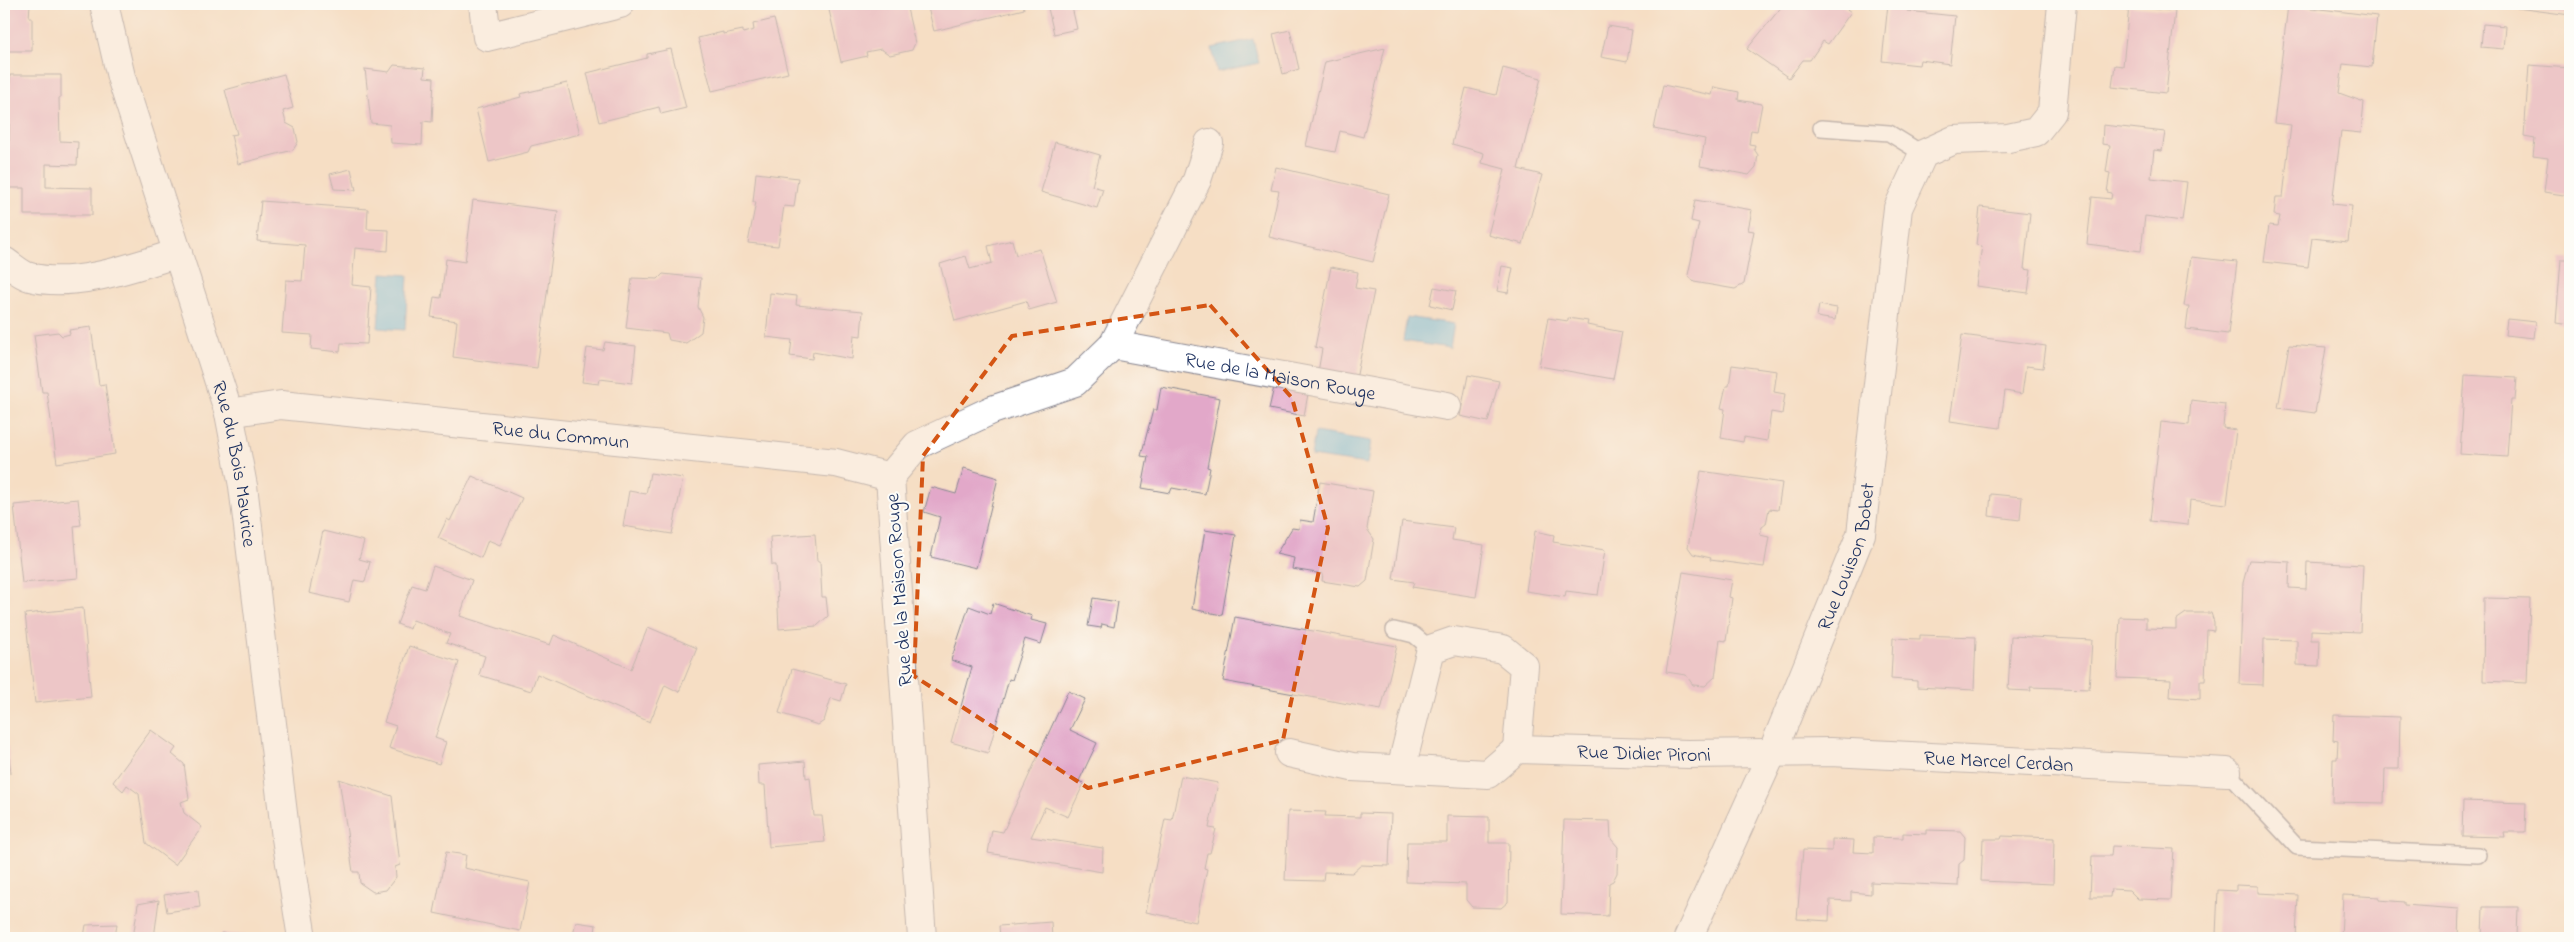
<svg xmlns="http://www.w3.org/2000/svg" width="2574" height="942" font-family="'Indie Flower',sans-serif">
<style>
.water{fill:#67bde4;stroke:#4176a1}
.building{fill:#e2a8c9}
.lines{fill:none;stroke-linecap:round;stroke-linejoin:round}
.service-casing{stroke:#888691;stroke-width:18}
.minor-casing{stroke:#888691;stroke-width:30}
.service{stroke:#fff;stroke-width:15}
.minor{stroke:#fff;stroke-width:28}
.marked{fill:none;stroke:#d45514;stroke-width:4;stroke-dasharray:10 6;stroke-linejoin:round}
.labels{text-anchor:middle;stroke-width:4;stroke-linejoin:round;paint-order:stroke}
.street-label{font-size:20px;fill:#1b2f5e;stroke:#fdfcf7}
</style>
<rect width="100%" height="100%" fill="#fdfcf7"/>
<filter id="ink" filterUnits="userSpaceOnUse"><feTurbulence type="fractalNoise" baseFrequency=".02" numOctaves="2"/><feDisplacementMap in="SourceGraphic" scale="10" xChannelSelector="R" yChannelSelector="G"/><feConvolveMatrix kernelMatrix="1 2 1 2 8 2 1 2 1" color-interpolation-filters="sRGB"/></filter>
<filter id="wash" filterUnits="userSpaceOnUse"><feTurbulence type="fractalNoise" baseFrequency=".0096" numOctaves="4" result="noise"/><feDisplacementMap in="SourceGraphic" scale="20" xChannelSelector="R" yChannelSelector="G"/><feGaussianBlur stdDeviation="1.12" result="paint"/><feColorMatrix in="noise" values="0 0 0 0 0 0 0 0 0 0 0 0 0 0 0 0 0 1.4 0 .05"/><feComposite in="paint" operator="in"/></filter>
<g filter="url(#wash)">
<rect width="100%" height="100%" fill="#f5dec4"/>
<g class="water">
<path d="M1253,39L1259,63L1217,72L1212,48Z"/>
<path d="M382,273L408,275L405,330L378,328Z"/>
<path d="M1407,317L1454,324L1450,348L1403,341Z"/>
<path d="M1315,432L1371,441L1367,464L1311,456Z"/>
</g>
<g id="blocks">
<g class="building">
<path d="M4,4H30L29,18H32V51H4Z"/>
<path d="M845,4H906L915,43L912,50L890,55L881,49L866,52L867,56L841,62L829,10L845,6Z"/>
<path d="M927,4H1023L1024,9L934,31Z"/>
<path d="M1047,4H1080L1072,7L1077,29L1054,34Z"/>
<path d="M1792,4H1840L1851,12L1828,44L1823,41L1810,60H1803L1789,78L1747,49L1783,5Z"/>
<path d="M1888,4H1908L1907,11L1955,16L1950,64L1920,60L1919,65L1882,61Z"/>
<path d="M2518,4H2570V15L2517,8Z"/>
<path d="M2288,5L2377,16L2372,67L2343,64L2339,93L2364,102L2361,133L2341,131L2332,204L2352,206L2348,242L2312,238L2308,267L2264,262L2269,225L2278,226L2280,216L2274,215L2276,197H2283L2291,125L2274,123Z"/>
<path d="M2129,6L2175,11L2166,93L2112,87L2115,65L2123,66Z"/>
<path d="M774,19L788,73L712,91L698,38L723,32V34L743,30V33L754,30L753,24Z"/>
<path d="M2483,24L2506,26L2504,49L2481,47Z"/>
<path d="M1608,26L1632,30L1627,62L1601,57Z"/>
<path d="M1290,30L1299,69L1283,74L1273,34Z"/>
<path d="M1385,48L1363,137L1340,131L1335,152L1306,146L1325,62Z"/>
<path d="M671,49L686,108L661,114L659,107L599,122L587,73L647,58V54Z"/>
<path d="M394,65L425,68L424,77L434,78L432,122L423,121L422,145L391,143L390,125L371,123L365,69L389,72Z"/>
<path d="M2529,65L2570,68V196L2544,192L2548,158L2533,156L2535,139L2524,137Z"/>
<path d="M1503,68L1541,78L1518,169L1542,175L1523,244L1488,235L1505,169L1482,163L1484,153L1452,144L1466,88L1496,95Z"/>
<path d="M284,74L293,108L283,111L286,123L295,128L298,142L293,150L238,164L231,135L237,134L225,90Z"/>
<path d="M10,75H61V97H59L60,141L78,142L77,165L46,164V187L92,188V215H24V188H4V141H9Z"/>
<path d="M567,83L580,134L531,146L528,152L489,162L476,109L521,97L520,94Z"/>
<path d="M1663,85L1712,95L1714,87L1739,92L1738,100L1762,104L1757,131L1751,130L1749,144L1755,145L1754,149L1758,155L1756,167L1749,175L1700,166L1705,139L1654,129Z"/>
<path d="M2103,125L2165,132L2162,151L2154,150L2151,178L2187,182L2182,221L2145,216L2141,251L2087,244L2092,197L2111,199L2112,193L2107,192L2110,173L2106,172L2110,145L2102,144Z"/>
<path d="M1055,142L1100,155L1092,186L1103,189L1097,208L1041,192Z"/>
<path d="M1276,167L1389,194L1373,262L1269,237L1279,191L1271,190Z"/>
<path d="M351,169L356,190L334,189L330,174Z"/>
<path d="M756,173L798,178L794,207L784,206L778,246L748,243L756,202H753Z"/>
<path d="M473,200L558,211L537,368L453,357L457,321L431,317L434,297L441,298L446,259L465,262Z"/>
<path d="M1695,200L1752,210L1748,230L1754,231L1744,284L1735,289L1694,282L1688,275L1699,223L1691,221Z"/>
<path d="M261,201L368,209L367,229L389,230L388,251L355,248L352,285L371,287L367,344L341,343L340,352L311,349L312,335L282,333L286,280L302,281L305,245L257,241Z"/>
<path d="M1980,207L2030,213L2024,269L2031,270L2028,293L1976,286L1982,246L1976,245Z"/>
<path d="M1012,240L1016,255L1040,249L1057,302L1029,310L1026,301L955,321L940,264L966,256L970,269L992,263L988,246Z"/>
<path d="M2191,257L2237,262L2228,334L2186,329L2189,306H2184Z"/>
<path d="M2561,259H2570V325L2556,323Z"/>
<path d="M1502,266L1513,268L1508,293L1497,291Z"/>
<path d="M1331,267L1358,272L1355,288L1374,291L1356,379L1318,372L1322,349L1315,347Z"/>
<path d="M663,274L701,278L698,307L703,317L701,332L686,343L669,340L667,333L626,328L632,278L658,279Z"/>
<path d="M1434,287L1456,291L1452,310L1430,305Z"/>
<path d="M770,293L797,296L796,305L863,311L861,336L854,335L852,359L813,352L812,359L790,356L792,340L766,337Z"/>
<path d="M1819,305L1837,308L1835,320L1817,317Z"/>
<path d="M1548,318L1568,321V318L1588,321L1587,325L1622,332L1613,379L1539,366Z"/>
<path d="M2507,319L2536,322L2534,338L2505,335Z"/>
<path d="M91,327L99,385L105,384L115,454L57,463L47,392H42L34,335L58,332L62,336L70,334L69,330Z"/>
<path d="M1962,335L2046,346L2043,368L2026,366L2022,394L2005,391L2000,428L1950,421Z"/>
<path d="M605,342L636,346L632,383L600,379L599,384L582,382L587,348L603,350Z"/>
<path d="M2289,345L2326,348L2315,413L2278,408Z"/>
<path d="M1732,365L1777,371L1774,392L1785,394L1782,414L1771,412L1767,441L1744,437L1743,442L1721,438L1725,409L1721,408L1726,386H1729Z"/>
<path d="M1468,375L1499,381L1488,422L1460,416Z"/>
<path d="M2465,375L2517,378L2515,400H2511L2507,457L2460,454Z"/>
<path d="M1161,387L1220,398L1207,467L1210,468L1205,494L1172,488L1170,493L1142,488L1148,457L1141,456L1153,410H1157Z"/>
<path d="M1274,387L1308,394L1304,416L1269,409Z"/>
<path d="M2191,400L2225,404L2223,428L2236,430L2227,504L2190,500L2188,525L2150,521L2161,422L2189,425Z"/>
<path d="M964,468L998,478L976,568L931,557L940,517L924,512L931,487L956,494Z"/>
<path d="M1701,471L1782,483L1778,510L1769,509L1766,524L1762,527L1760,535L1769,537L1764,567L1710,560L1711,558L1693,554L1688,547Z"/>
<path d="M650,473L683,478L672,534L623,526L629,491L646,494Z"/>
<path d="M472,476L522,498L500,545L488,540L481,558L438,538L447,519L450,521Z"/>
<path d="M1320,482L1373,491L1367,529L1374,539L1367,581L1360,587L1322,581L1323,574L1292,569L1294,558L1276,554L1292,528L1299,529L1300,520L1313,522Z"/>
<path d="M1991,494L2022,497L2020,520L1989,516Z"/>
<path d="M78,499L81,525L74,526L78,578L22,583L14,505Z"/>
<path d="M1402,521L1454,528L1452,540L1484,545L1476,597L1412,587L1414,582L1393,579Z"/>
<path d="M1205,530L1236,535L1222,615L1192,609Z"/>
<path d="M323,531L364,541L359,559L370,562L365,582L354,580L349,602L309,593Z"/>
<path d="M1535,531L1554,535L1553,542L1605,550L1598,595L1566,591L1565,597L1526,591Z"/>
<path d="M815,534L817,561H820L822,597H826L828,616L817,626L779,629L776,565H772L770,537Z"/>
<path d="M2249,560L2290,562L2289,588L2306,589L2307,562L2363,565L2360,632L2311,630V640H2320L2319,666L2297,665V640L2264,639L2263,685L2239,684L2243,583Z"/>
<path d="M433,566L472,580L460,616L550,645L554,635L631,669L648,627L697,648L679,692L665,685L650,722L537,674L531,691L479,675L485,656L446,643L450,634L413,620L410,629L397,624L412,585L425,589Z"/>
<path d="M1683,572L1732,580L1729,597L1732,598L1726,641L1720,640L1715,677L1705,686L1693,685L1686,675L1666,672Z"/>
<path d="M1093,598L1118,602L1114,627L1102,624L1101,628L1088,626Z"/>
<path d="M2484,598L2530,599L2527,683L2483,681Z"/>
<path d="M993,603L1032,616L1031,620L1047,624L1041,644L1025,639L1012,680L1009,679L988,753L951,742L972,667L951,660L969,606L990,614Z"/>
<path d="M83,608L91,697L35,703L25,614Z"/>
<path d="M2186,613H2211L2214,622V631L2207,630L2205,681H2200V699L2170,697L2171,680L2117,678L2120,617L2146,618V628L2176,629V620Z"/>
<path d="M1235,617L1397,646L1381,710L1223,681Z"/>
<path d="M1920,635L1976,637L1974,690L1917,687V681L1891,679L1893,638L1920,639Z"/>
<path d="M2011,636L2092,640L2089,689L2030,687L2031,691L2008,690Z"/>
<path d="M409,646L459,662L435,738L446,742L439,764L389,748L396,726L384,722Z"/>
<path d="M792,669L846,684L841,701L831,698L824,721L818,725L779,713Z"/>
<path d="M1068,691L1085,699L1070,730L1097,743L1079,781L1084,783L1068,817L1045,807L1031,837L1103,848L1102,872L988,853L992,830L1003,832Z"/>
<path d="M2334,715L2400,717L2399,769H2385L2384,803L2332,802L2333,759H2337L2338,741L2333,740Z"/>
<path d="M151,730L176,748L172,754L184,764L189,799L181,802L184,813L202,827L175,865L146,843L139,794L127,785L123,791L113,782Z"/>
<path d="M4,734H6L11,773H4Z"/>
<path d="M805,761L806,778L810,777L814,816H822L825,842L769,847L765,785H759L758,765Z"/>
<path d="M1181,776L1218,783L1209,828L1216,829L1210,853H1207L1204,868L1207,869L1196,922L1146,912L1165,819L1172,820Z"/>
<path d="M339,779L392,796L400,865L395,867L396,877L386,890L373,892L360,883L359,872H353Z"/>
<path d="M2463,801L2526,803L2525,832H2504L2505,837L2462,836Z"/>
<path d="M1288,811L1326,812L1325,816L1360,817V813L1391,814L1389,866L1361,865L1352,873L1324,872L1323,881L1285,880Z"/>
<path d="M1447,816L1489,817V843H1509L1508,902L1501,908L1472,907L1466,900V884L1406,882L1407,842H1447Z"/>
<path d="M1564,820L1610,821L1611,839L1618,847L1617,873L1613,881L1609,883L1608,916L1561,914Z"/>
<path d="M1926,830L1960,831L1965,837L1964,860L1959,864L1958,886L1871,882V894L1851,892V901L1830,900L1829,921L1797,919L1803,850L1832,851V839L1854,840L1853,852L1873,853V837L1903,838V833L1926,834Z"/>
<path d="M2002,836L2054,838L2053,884L1981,881L1983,839H2001Z"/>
<path d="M2112,846L2174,849L2171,900L2138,899L2129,890L2111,889L2110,897H2090L2092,856H2111Z"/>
<path d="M446,852L466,855L464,868L530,882L520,931L434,913Z"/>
<path d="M2236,885L2258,886V893L2298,895L2296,938L2216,935L2218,890L2236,891Z"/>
<path d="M198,890L200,907L167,912L164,895Z"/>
<path d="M2343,895L2379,897V900L2404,902V905L2459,909L2458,938H2341Z"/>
<path d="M159,900L154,938H133L138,904Z"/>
<path d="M2483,907H2518L2517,938H2482Z"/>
<path d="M576,922L596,925L595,933L615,938H572Z"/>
<path d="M1051,922L1052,938H1000L999,926Z"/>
<path d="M117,924L115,938H41L42,934L84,937L86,925Z"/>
<path d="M221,933L252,936V938H220Z"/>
</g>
</g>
</g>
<g filter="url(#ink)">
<use href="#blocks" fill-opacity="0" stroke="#888691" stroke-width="1"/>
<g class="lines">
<g class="service-casing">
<g id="service">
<path d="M1821,128L1889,133L1923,154"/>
<path d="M1394,630L1414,635L1431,649"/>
<path d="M2227,772L2297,847L2478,855"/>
</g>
</g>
<g class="minor-casing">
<g id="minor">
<path id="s1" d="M104,4L121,77L229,413L243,486L286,838L302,938"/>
<path d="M483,4L487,37L620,4"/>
<path d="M4,261C12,266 21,275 30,277C74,289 136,266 178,253"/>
<path id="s2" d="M1113,345L1447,406"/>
<path id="s3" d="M229,413L281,405L836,463L890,477"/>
<path id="s4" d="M1289,753L1352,767L1488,774L1517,749L1688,754L1831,752L2227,772"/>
<path d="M1401,769L1431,649L1454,641L1503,649L1524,666L1517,749"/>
<path d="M922,938L890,477L917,445L992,410L1075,382L1113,345L1197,180L1209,143"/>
<path id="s5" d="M1688,938L1772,753L1861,534L1898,208L1923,154L1954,140L2008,138L2036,132L2052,112L2062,4"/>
</g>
</g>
<use href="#service" class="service"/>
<use href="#minor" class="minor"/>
</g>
</g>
<path d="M0 0H2574V942H0ZM1210,305L1292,398L1328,528L1283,740L1088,788L914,676L923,456L1012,336Z" fill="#f5dec4" fill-opacity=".55" fill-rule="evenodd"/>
<path class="marked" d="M1210,305L1292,398L1328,528L1283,740L1088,788L914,676L923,456L1012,336Z"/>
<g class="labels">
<g class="street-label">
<text dy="7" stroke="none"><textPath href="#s2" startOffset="170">Rue de la Maison Rouge</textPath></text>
<text dy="7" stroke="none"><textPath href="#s3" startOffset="334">Rue du Commun</textPath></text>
<text dy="7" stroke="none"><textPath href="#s1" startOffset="479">Rue du Bois Maurice</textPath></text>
<text dy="7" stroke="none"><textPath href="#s5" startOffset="414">Rue Louison Bobet</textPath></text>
<text transform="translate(898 590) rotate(-94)" y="7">Rue de la Maison Rouge</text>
<text dy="7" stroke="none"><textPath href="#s4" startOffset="366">Rue Didier Pironi</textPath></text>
<text dy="7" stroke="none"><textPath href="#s4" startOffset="721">Rue Marcel Cerdan</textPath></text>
</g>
</g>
<rect width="2574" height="942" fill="none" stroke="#fdfcf7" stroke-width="20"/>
</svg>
